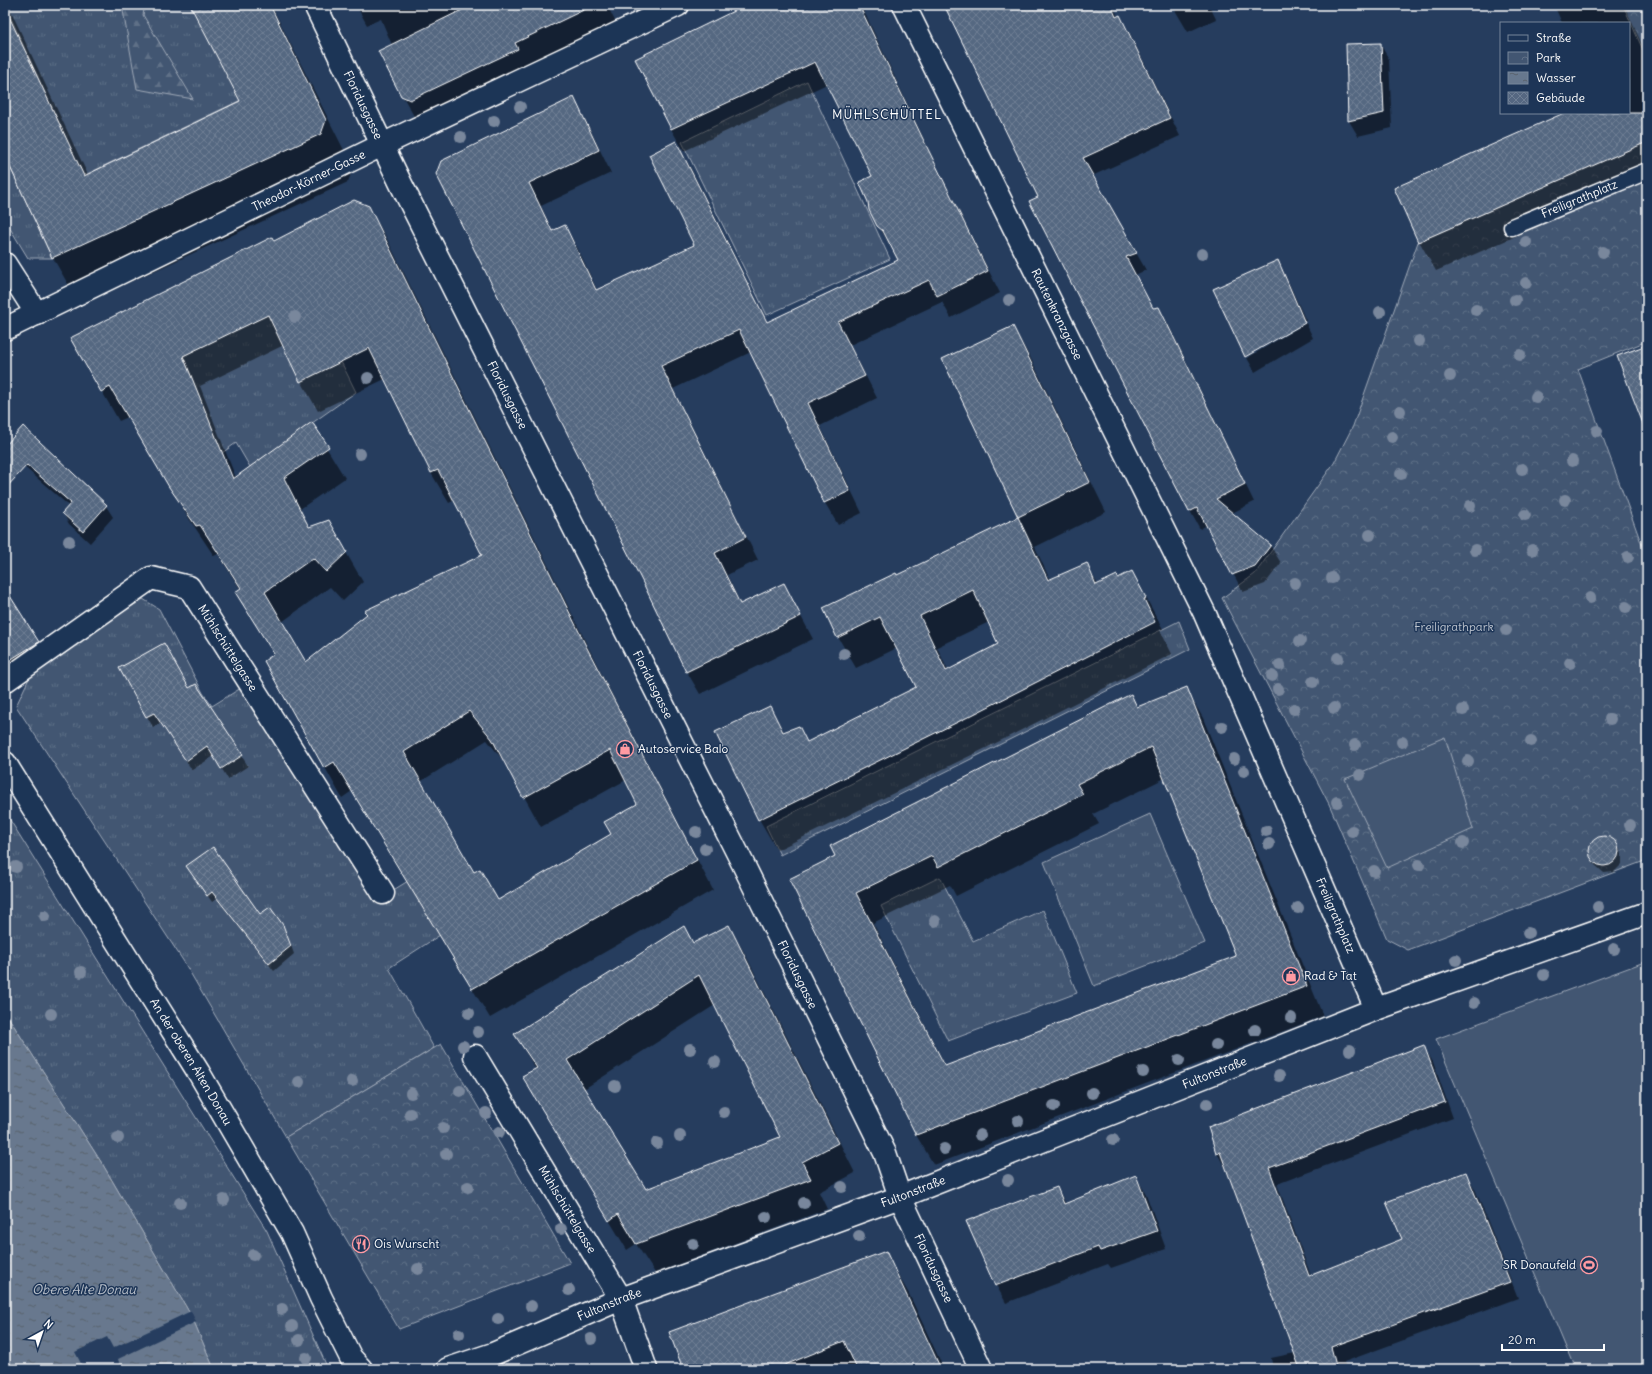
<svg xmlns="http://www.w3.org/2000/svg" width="1652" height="1374" font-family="Delius,sans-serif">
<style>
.grass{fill:url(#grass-tufts);stroke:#a0aab8}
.forest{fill:url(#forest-firs);stroke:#a0aab8}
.park{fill:url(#park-crowns);stroke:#a0aab8}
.pitch{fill:#425672;stroke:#a0aab8}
.water{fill:url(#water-ripples);stroke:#a4aebb}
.pier{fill:#263d5e}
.shadow{fill:#0007;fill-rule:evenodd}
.building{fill:url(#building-cross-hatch);stroke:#fff;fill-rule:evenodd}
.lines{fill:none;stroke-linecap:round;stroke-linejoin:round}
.lane-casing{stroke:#fff;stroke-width:19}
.street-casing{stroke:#fff;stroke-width:25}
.secondary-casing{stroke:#fff;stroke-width:25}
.lane{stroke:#1d3557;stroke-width:16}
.street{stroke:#1d3557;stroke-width:22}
.secondary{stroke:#1d3557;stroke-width:22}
.tree{fill:#79879c}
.labels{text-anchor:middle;stroke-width:3;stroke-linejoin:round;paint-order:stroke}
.street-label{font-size:12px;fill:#fff;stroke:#1d3557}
.park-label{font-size:12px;fill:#bdc4ce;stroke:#1d3557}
.poi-label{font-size:12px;fill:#fff;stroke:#1d3557;text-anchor:start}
.neighbourhood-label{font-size:13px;letter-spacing:1px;fill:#fff;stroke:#1d3557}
.water-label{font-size:13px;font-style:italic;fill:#bbc2cc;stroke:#1d3557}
</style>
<defs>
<pattern id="grass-tufts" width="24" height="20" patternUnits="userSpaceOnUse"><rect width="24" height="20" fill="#425672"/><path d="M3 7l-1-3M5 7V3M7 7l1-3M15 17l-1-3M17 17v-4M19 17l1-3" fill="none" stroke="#5e6f87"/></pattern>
<pattern id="forest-firs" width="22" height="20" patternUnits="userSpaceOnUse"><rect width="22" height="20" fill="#425672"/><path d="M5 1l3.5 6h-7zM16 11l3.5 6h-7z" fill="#5e6f87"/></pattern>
<pattern id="park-crowns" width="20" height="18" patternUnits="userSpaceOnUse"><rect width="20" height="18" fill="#425672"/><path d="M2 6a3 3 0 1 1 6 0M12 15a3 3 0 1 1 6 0" fill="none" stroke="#5e6f87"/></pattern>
<pattern id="water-ripples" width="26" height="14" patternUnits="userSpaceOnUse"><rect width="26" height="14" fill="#67788e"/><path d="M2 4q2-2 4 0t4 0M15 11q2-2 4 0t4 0" fill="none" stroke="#5a626d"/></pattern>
<pattern id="building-cross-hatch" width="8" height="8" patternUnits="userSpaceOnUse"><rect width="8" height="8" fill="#556781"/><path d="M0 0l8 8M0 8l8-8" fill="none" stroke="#6e7e94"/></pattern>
</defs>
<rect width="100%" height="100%" fill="#263d5e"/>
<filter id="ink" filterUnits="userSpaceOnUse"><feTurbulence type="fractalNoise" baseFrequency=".025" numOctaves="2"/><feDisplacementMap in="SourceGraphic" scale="8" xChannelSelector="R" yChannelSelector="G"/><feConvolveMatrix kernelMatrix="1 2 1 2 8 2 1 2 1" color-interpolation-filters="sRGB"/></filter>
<g filter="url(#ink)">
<g class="grass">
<path d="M5,5H190L245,98L83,176Z"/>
<path d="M807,81L890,259L767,315L682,142Z"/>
<path d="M5,156L52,258H28L5,220Z"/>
<path d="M308,295L356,392L250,467L236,443L222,453L183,356Z"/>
<path d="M143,599L159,609L203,693L212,706L241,688L379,899L408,881L440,935L389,968L434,1048L286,1137L184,962L16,706L33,670Z"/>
<path d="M1179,621L1190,649L780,855L766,826Z"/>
<path d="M5,812L267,1231L328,1369H214L192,1317L103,1165L5,1012Z"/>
<path d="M1150,814L1205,943L1094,986L1044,862Z"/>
<path d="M940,877L973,941L1043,910L1077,993L948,1041L881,906Z"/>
</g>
<path class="forest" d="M122,5H145L143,15L193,99L137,89Z"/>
<g class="park">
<path d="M1623,5H1647V59Z"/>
<path d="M1647,142V341L1578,369L1647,559V860L1408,950L1387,939L1329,804L1222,598L1255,574L1334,463L1353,426L1418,242Z"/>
<path d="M441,1044L570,1263L399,1329L286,1137Z"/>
</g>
<g class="pitch">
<path d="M1445,737L1473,829L1387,868L1345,779Z"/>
<path d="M1647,961V1369H1575L1436,1039Z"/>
</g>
<path class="water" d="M5,1012L103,1165L192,1317L214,1369H5Z"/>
<path class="pier" d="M191,1311L196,1322L118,1359L121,1369H84L75,1352L107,1337L113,1348Z"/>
<g class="shadow">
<path d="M5,5H8L88,175L241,102L192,5H271L353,168L348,182L80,305L53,258L5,154Z"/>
<path d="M356,5H607L616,23L415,118L402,95L392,45L381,19L367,25Z"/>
<path d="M749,5H861L935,163L1000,293L951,318L942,302L850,345L877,398L820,426L862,513L838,525L825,503L751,352L673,389L758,560L727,575L741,605L784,584L813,639L700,694L687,672L646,586L437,174L573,99L586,121L611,173L541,206L553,232L565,226L578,249L597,290L696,246L676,143L689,165L768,323L899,260L878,225L873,176L827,84L684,151L671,129Z"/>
<path d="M945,5H1113L1118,17H1120L1130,34L1180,136L1092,176L1146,270L1135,275L1153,309L1159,308L1169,326L1254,502L1232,513L1270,545L1281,563L1265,584L1243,592L1207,525L1200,529L1190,511Z"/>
<path d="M1172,5H1209L1216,19L1188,32Z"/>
<path d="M1554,5H1624L1647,55V179L1436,271L1419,241L1567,113H1629V23H1562Z"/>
<path d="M1380,44L1389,59L1392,128L1358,136L1349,121L1347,45Z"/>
<path d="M368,206L386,237L604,679L713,890L490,1018L352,791L342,798L266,662L274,655L236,592L241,590L218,554L214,556L188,517L128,417L119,421L71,338L274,242ZM284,345L301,381L318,411L385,379L431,473L449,503L455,500L484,555L365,611L367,615L306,663L282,622L330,587L343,601L363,582L328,521L310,528L300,509L345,478L312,424L236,478L200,386ZM487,740L506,764L541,827L626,780L638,804L612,835L498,901L474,874L420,782Z"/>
<path d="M1277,261L1286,277L1306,321L1246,356Z"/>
<path d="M1306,323L1313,338L1255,372L1247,358Z"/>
<path d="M1013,327L1030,357L1106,512L1035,547L1050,580L1086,564L1098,585L1132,572L1163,629L1160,630L1172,654L986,748L777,850L759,819L770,707L784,732L807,743L917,687L897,648L856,668L838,637L897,576L1020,517L943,359ZM989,622L999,645L948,671L937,647Z"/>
<path d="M13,457L106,506L113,517L90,543L69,524L63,513L69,506Z"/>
<path d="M5,592L47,658L5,684Z"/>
<path d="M120,668L189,689L196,685L248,766L228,779L214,756L192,770L161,723L153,727Z"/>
<path d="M1186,689L1203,718L1323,1016L934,1165L916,1135L837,856L1131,696L1138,708ZM1165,778L1237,956L946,1067L873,923L950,885L956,896L1099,824L1093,814Z"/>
<path d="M1598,837H1608L1618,846L1622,853V864L1614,872L1604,873L1595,865L1591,857L1590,846Z"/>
<path d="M187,866L260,916L283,926L287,934L294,954L274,971L217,899L212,902Z"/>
<path d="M729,926L746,956L855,1173L819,1192L827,1209L655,1273L636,1244L627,1250L541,1107L536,1070L516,1035ZM715,1005L781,1138L646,1190L584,1089Z"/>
<path d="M1423,1046L1433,1062L1453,1118L1277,1184L1311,1276L1403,1240L1465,1173L1475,1189L1518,1298L1344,1362L1347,1369H1273L1271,1358L1295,1353L1226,1169L1217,1153L1209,1128Z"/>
<path d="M1136,1177L1146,1194L1166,1249L1111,1268L1108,1264L1006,1303L996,1285L1057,1188L1066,1204Z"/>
<path d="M885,1252L909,1294L944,1369H684Z"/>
</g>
<g class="building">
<path d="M190,5H270L326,120L321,134L52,258L5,156V8L84,176L240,101Z"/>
<path d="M472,5H594L515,43L518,49L410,100L401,96L378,51Z"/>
<path d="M746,5H859L923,139L988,271L937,296L929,280L838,322L865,376L808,403L850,491L824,503L739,330L661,366L746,537L715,553L740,604L784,583L801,616L686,672L645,587L436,174L441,161L574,97L599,150L529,183L552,231L565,225L596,290L694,245L649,155L676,141L767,322L898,260L883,231L877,226L869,210L868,202L859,182L872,176L815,62L671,129L635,59Z"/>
<path d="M944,5H1111L1116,17L1120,15L1170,118L1083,158L1137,253L1126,257L1153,308L1159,307L1245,484L1216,499L1271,545L1255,566L1232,575L1197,508L1189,512L1029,201L1038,197Z"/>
<path d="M1381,43L1384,113L1348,121L1346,44Z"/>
<path d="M1564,113H1647V142L1418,242L1394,188Z"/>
<path d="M354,200L369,206L587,648L697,860L472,989L334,762L324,768L264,661L274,654L235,592L241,588L200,525L196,526L169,487L110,387L101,392L70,338L272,237L274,241ZM268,315L300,382L369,348L431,473L438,470L482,555L364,611L367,614L306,662L265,592L313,558L326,572L347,552L329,520L309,527L284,478L329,447L312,422L233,479L183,356ZM469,711L492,739L523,798L610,750L637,804L604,822L611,834L498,900L480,869L474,872L404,752Z"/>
<path d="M1278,260L1305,323L1245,357L1213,289Z"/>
<path d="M1013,326L1090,482L1018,517L942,359Z"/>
<path d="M1647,345V429H1645L1617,356Z"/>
<path d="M23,426L107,505L83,532L62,513L71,503L27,465L5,489V446Z"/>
<path d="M1018,517L1048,580L1087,563L1096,585L1117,575L1118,578L1132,571L1146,598L1144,599L1155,622L968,717L758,820L715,732L770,706L783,732L799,726L807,742L916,687L880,617L837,638L823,608L896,573L897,575ZM973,590L998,644L946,671L920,616Z"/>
<path d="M5,588L39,642L5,663Z"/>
<path d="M164,643L189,688L196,684L243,755L221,769L207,746L186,761L154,713L146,717L119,668Z"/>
<path d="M1187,687L1307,986L916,1135L789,879L835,856L830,846L1131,694L1137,707ZM1151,747L1236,956L945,1066L856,893L932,856L938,867L1083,794L1077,784Z"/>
<circle cx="1604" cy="851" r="15"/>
<path d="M213,847L260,914L270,907L283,925L291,946L269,964L212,892L207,896L186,866Z"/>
<path d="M729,925L838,1143L802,1162L811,1179L636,1244L618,1214L609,1221L522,1076L537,1068L514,1034L684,926L693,943ZM699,975L780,1137L646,1189L567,1060Z"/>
<path d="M1424,1045L1445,1102L1269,1168L1309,1276L1402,1239L1386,1202L1466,1172L1510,1282L1331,1347L1337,1369H1300L1220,1152L1216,1153L1208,1127Z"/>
<path d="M1136,1175L1157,1231L1100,1251L1098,1247L995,1286L966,1221L1057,1187L1064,1204Z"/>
<path d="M886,1251L941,1369H857L844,1341L775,1369H683L669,1332Z"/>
</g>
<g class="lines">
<g class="lane-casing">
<g id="lane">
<path id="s1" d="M1512,227L1647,171"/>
</g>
</g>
<g class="street-casing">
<g id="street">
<path id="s2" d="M315,5L401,184L742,862L885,1153L900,1197L981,1369"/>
<path id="s3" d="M904,5L1204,612L1376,1009"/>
<path d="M5,264L37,314"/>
<path id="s4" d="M5,329L382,145L678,5"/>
<path id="s5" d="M5,681L151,578L189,587L383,893"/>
<path id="s6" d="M475,1056L621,1299L646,1369"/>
</g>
</g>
<g class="secondary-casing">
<g id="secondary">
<path id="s7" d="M5,763L199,1073L292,1233L321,1298L351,1358L361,1369"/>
<path id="s8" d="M448,1369L493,1354L621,1299L900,1197L1376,1009L1647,913"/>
</g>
</g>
<use href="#lane" class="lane"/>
<use href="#street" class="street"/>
<use href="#secondary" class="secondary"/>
</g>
<g class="tree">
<circle cx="520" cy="107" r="6"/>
<circle cx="494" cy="121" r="6"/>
<circle cx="461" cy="137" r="6"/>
<circle cx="1526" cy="242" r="6"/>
<circle cx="1603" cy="252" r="6"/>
<circle cx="1202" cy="254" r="6"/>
<circle cx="1526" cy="283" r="6"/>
<circle cx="1009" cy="300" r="6"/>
<circle cx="1515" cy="300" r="6"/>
<circle cx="1476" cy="310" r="6"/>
<circle cx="1380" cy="312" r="6"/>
<circle cx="295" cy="317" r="6"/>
<circle cx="1419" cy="341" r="6"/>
<circle cx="1520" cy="355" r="6"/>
<circle cx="1450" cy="376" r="6"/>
<circle cx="368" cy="378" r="6"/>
<circle cx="1536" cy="397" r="6"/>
<circle cx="1400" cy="411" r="6"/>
<circle cx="1597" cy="431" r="6"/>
<circle cx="1392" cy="437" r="6"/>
<circle cx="360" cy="454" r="6"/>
<circle cx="1572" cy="461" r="6"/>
<circle cx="1522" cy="469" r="6"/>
<circle cx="1401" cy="474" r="6"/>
<circle cx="1565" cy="500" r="6"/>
<circle cx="1470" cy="506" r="6"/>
<circle cx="1525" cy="515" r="6"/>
<circle cx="1370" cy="535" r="6"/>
<circle cx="69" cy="541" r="6"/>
<circle cx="1475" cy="550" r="6"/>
<circle cx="1532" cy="550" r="6"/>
<circle cx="1628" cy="557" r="6"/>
<circle cx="1332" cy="578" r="6"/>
<circle cx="1295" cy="583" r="6"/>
<circle cx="1590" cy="598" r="6"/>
<circle cx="1626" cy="607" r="6"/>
<circle cx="1506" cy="630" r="6"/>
<circle cx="1300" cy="641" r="6"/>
<circle cx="844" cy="654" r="6"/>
<circle cx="1338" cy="658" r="6"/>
<circle cx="1570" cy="663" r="6"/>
<circle cx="1280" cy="665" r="6"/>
<circle cx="1272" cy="676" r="6"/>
<circle cx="1313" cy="682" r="6"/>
<circle cx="1278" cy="689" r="6"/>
<circle cx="1334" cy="708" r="6"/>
<circle cx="1294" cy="709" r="6"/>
<circle cx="1463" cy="710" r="6"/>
<circle cx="1610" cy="719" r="6"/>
<circle cx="1222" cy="727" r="6"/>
<circle cx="1531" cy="741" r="6"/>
<circle cx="1402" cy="742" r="6"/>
<circle cx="1355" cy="745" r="6"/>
<circle cx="1234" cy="759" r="6"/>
<circle cx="1468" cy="761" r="6"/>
<circle cx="1244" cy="771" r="6"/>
<circle cx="1360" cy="775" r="6"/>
<circle cx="1337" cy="802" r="6"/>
<circle cx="1630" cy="825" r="6"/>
<circle cx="1266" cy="831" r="6"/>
<circle cx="1352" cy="831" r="6"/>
<circle cx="696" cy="832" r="6"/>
<circle cx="1463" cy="843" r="6"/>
<circle cx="1269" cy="844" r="6"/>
<circle cx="705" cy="849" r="6"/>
<circle cx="1419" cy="865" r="6"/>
<circle cx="16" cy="867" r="6"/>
<circle cx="1374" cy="871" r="6"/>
<circle cx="1598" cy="907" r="6"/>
<circle cx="1298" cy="908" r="6"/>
<circle cx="45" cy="916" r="6"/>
<circle cx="935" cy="921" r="6"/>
<circle cx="1528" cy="933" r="6"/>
<circle cx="1614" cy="949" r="6"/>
<circle cx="1456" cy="960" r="6"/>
<circle cx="81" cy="972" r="6"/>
<circle cx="1544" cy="975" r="6"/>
<circle cx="1474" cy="1003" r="6"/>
<circle cx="469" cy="1013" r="6"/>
<circle cx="51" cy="1014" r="6"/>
<circle cx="1291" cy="1018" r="6"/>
<circle cx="1255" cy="1030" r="6"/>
<circle cx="478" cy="1032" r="6"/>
<circle cx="1216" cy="1045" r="6"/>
<circle cx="463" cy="1046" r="6"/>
<circle cx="690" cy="1049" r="6"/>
<circle cx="1350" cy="1050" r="6"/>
<circle cx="1179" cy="1060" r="6"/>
<circle cx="715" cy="1062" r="6"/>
<circle cx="1143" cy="1072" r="6"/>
<circle cx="1279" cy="1076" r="6"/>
<circle cx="352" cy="1081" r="6"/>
<circle cx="299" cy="1082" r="6"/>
<circle cx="615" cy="1086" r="6"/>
<circle cx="460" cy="1091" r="6"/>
<circle cx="411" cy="1093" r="6"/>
<circle cx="1092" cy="1093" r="6"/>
<circle cx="1207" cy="1104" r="6"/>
<circle cx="1054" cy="1106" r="6"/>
<circle cx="724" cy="1112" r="6"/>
<circle cx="486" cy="1113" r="6"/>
<circle cx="410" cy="1114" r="6"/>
<circle cx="1018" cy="1121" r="6"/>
<circle cx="443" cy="1128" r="6"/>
<circle cx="499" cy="1132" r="6"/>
<circle cx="980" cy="1135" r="6"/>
<circle cx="680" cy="1136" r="6"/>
<circle cx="118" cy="1138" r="6"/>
<circle cx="1113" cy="1140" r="6"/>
<circle cx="657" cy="1143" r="6"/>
<circle cx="944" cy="1149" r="6"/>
<circle cx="446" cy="1154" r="6"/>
<circle cx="1008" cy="1180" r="6"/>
<circle cx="468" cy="1187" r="6"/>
<circle cx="842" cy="1187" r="6"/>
<circle cx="224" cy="1200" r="6"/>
<circle cx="180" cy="1203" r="6"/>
<circle cx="804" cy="1203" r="6"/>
<circle cx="766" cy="1217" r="6"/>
<circle cx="561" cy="1229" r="6"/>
<circle cx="859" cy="1236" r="6"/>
<circle cx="693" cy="1244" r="6"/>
<circle cx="253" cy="1255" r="6"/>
<circle cx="418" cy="1269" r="6"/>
<circle cx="569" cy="1290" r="6"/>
<circle cx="531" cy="1306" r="6"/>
<circle cx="282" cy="1309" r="6"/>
<circle cx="498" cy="1319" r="6"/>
<circle cx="292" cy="1326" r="6"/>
<circle cx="459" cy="1334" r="6"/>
<circle cx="591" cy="1339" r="6"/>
<circle cx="299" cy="1340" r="6"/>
<circle cx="306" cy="1358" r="6"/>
</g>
</g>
<defs>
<g id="shop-ring" transform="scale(0.9)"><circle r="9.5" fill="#1d3557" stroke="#ff9aa2" stroke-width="1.5"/><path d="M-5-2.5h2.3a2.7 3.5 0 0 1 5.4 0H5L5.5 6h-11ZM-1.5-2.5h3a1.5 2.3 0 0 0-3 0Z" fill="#ff9aa2"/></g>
<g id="restaurant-ring" transform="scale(0.9)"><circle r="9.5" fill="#1d3557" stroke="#ff9aa2" stroke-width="1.5"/><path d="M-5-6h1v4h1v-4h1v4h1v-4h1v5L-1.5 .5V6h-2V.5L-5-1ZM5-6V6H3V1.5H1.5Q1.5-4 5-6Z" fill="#ff9aa2"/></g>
<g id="stadium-ring" transform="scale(0.9)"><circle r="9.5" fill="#1d3557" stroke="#ff9aa2" stroke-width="1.5"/><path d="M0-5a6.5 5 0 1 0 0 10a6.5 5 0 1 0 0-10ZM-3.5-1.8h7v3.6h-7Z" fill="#ff9aa2"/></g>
</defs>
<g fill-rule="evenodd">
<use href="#shop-ring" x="625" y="749"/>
<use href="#shop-ring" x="1291" y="976"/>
<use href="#restaurant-ring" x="361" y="1244"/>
<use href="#stadium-ring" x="1589" y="1265"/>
</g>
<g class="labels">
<g class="street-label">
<text dy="4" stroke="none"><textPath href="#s2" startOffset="111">Floridusgasse</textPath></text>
<text dy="4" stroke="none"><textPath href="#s4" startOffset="338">Theodor-Körner-Gasse</textPath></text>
<text dy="4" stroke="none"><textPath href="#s1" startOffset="73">Freiligrathplatz</textPath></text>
<text dy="4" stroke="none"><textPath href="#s3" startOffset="345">Rautenkranzgasse</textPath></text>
<text dy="4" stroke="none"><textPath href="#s2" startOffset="435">Floridusgasse</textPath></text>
<text dy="4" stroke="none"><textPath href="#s5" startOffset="290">Mühlschüttelgasse</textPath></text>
<text dy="4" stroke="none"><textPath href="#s2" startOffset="759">Floridusgasse</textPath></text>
<text dy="4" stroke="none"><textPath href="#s3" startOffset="1008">Freiligrathplatz</textPath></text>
<text dy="4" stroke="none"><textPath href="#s2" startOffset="1083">Floridusgasse</textPath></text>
<text dy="4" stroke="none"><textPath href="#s7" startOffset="352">An der oberen Alten Donau</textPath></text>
<text dy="4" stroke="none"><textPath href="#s8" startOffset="822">Fultonstraße</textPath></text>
<text dy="4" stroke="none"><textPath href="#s8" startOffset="498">Fultonstraße</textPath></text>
<text dy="4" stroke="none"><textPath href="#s6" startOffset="179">Mühlschüttelgasse</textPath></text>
<text dy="4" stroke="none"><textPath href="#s2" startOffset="1407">Floridusgasse</textPath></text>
<text dy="4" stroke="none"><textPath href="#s8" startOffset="174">Fultonstraße</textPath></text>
</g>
<g class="park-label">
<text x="1454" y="631">Freiligrathpark</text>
</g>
<g class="poi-label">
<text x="638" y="753">Autoservice Balo</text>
<text x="1304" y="980">Rad &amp; Tat</text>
<text x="374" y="1248">Ois Wurscht</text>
<text x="1576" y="1269" text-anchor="end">SR Donaufeld</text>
</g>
<g class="neighbourhood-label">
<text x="887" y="119">MÜHLSCHÜTTEL</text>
</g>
<g class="water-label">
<text x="84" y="1294">Obere Alte Donau</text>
</g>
</g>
<rect width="1652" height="1374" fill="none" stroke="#1d3557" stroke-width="20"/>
<rect x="10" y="10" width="1632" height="1354" fill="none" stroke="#fff" stroke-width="1.5" filter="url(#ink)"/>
<rect x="1500" y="22" width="130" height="92" fill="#1d3557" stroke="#77869a"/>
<rect x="1508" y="35" width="20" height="6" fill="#1d3557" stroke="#77869a"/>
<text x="1536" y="42" font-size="12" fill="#ffffff">Straße</text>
<rect x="1508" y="52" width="20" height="12" fill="url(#park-crowns)" stroke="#77869a"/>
<text x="1536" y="62" font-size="12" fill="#ffffff">Park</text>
<rect x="1508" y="72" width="20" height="12" fill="url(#water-ripples)" stroke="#77869a"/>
<text x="1536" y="82" font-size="12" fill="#ffffff">Wasser</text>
<rect x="1508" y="92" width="20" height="12" fill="url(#building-cross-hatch)" stroke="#77869a"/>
<text x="1536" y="102" font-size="12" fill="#ffffff">Gebäude</text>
<g transform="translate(42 1332) rotate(40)" stroke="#1d3557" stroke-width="3" paint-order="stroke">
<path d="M0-3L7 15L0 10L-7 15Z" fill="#ffffff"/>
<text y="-6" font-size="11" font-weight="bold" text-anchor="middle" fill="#ffffff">N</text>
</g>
<path d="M1502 1344v6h102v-6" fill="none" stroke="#ffffff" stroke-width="2"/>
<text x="1508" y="1344" font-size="12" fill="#ffffff" stroke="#1d3557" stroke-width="3" paint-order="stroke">20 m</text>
</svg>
